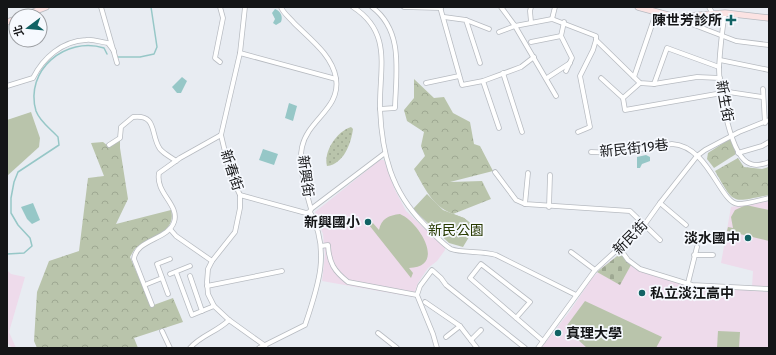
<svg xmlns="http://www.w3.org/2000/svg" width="776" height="355" font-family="'Fira Sans','Noto Sans TC',sans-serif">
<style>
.education{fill:#eedbeb}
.forest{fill:url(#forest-crowns)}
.cemetery{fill:url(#cemetery-stones)}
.park{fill:#b9c4ab}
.garden{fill:url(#garden-dots)}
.water{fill:#96c7c7}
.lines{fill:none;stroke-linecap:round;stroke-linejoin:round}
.stream{stroke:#96c7c7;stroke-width:1.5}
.street-casing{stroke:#b7bbc1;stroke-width:5.5}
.secondary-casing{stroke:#b7bbc1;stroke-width:7}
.street{stroke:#fff;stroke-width:4}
.secondary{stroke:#fbe3e3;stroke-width:5.5}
.poi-dot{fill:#116264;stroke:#f6f9fe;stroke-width:1.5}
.labels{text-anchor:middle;stroke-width:3.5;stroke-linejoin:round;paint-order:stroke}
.poi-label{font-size:14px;font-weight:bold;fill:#141517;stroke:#f6f9fe;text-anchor:end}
.street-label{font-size:14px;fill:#141517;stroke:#f6f9fe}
.park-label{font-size:14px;fill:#273900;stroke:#f6f9fe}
</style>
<defs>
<pattern id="forest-crowns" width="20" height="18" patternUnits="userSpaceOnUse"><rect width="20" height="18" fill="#b9c4ab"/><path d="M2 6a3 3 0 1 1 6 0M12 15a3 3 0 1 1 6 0" fill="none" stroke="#9ea892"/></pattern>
<pattern id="cemetery-stones" width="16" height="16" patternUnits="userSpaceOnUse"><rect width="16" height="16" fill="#b9c4ab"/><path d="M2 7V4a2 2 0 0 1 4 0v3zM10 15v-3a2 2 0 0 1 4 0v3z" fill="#9ea892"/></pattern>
<pattern id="garden-dots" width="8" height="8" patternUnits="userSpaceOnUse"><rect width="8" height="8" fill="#b9c4ab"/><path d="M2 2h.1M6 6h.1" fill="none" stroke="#9ea892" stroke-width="1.8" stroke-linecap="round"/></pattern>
</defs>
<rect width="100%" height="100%" fill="#e8ecf2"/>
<g class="education">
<path d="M380,160H384L395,190L406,211L445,248V250L437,261L428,268L418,283L413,297L322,281L325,254L323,234L315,215V212Z"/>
<path d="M769,201V287H752L753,271L721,263L731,207Z"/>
<path d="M621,253L634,268L644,272L702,286L769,292V348H541L570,311L592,278L603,267Z"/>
<path d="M7,270L11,274L25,277L9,332L16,348H13L7,343Z"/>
</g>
<g class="forest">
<path d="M414,79L434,98L444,97L453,113L470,122L474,144L480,146L493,171L450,182L482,181L491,199L453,214L464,218L475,227L449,220L453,214C432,206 424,187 414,169L425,156L421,146L424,132L407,121L404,110L414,98Z"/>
<path d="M731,138L736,154L714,168L707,159L708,153Z"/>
<path d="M120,140V148L128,199L116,224L171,210C177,231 151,237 137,247C134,249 132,254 130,257L151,306L173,298L183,322L134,338L138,348H37L34,341L37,292L49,261L79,251L88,178L104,176L91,143L103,142L108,146Z"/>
<path d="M738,158L744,167L762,169L769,167V195C731,202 735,206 715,171Z"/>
</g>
<path class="cemetery" d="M621,253L631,265L620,285L597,272Z"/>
<g class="park">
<path d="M31,112L40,138L39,147L7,176V120Z"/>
<path d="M427,194L443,210L464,218L475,227L463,247L449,243L413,209Z"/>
<path d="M746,205L769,210V241L727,231L728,227L733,228L731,217L735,210Z"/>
<path d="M400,214C419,222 447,267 409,268L413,273L411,278L369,225L372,222L379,230C381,219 389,215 400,214Z"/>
<path d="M585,301L662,337L656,348H587L565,328Z"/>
<path d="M718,331L740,332L739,348H717Z"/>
</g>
<path class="garden" d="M351,127L353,129C351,143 344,164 327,166C323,152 337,131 351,127Z"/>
<g class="water">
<path d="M275,9C281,11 283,17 281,22L276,25L273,23L275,19L272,13Z"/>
<path d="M182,77L187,81L181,93H177L172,87Z"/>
<path d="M289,103L297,106L293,121L285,118Z"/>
<path d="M263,149L278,154L274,165L259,160Z"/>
<path d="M646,155L650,157V161L642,164L640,168H637V157Z"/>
<path d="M33,203L40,220L32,224L27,219L21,207Z"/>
</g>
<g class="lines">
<g class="stream">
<path d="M117,57H140L154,54L157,47L151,7"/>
<path d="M7,254L24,253L32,246L30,238L18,225L11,213V198L14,182L18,172L59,145L58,137C51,129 40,122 36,111C24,70 66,36 104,48L107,54"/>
</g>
<g class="street-casing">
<g id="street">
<path d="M101,7L117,63"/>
<path d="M220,7L223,18L215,58L220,62"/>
<path d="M245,7L240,53L221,135L230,173L240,195V208L235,232L212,261L208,269L207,282L208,294L214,306L229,320L264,345L266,348"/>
<path d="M281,7C283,13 290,18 294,23C310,39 332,55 336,78C341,109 308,119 302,147C298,166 306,191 311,209L310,212"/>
<path d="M353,7C393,33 379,68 380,109C382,154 391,191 424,224C431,231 443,245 451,249C461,253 484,251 496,255L576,295"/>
<path d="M372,7C404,31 396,72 395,108L380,109"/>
<path d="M404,7L441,8"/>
<path d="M440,7L462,85L483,81L521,67L534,57"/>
<path d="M501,7L515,26L552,19L596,36V40L640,83L654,84L697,77L720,78"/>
<path d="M709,7L713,14"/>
<path d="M725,13C722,31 720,50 719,68C719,87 730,159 751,164C756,166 764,164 769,162"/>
<path d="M444,17L466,20L480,63"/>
<path d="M676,18L736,41L769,45"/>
<path d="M552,19L555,7"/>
<path d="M466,20L489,29"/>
<path d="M531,22L530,11L531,7"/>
<path d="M564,22L561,36L572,58L566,71"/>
<path d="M499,32L515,26L556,96"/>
<path d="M531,42L561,36"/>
<path d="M240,53L336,79"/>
<path d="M720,60L769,70"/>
<path d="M503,73L522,132"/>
<path d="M634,77L656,13"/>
<path d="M547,78L570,63"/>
<path d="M601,78L623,98"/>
<path d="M483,81L499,128"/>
<path d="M426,83L459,76"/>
<path d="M640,83L623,98L625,110L722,93"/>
<path d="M654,84L667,48L719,67"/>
<path d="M7,86L33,78C43,58 62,41 86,40C93,39 100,42 108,43L114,51"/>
<path d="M763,89L765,123"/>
<path d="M722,91L762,97"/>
<path d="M578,132L590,127L580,76L593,50L596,40"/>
<path d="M109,145L120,138L121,127L133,117C158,114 150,135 160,149C164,154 171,157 176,161"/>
<path d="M591,152L615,153L672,144C709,146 720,203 738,204C748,204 760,200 769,198"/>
<path d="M738,153L762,146L769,142"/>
<path d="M495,172L516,200L525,204L630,211L660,240"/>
<path d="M240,195L306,213L310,212"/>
<path d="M660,203L686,225"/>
<path d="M525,204L528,173"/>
<path d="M549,207L550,175"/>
<path d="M311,209L385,153"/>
<path d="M170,229L176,236L212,261"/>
<path d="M321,246L328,245C329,263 334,271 348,282L417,295"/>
<path d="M620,249L628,260L640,269L692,285L769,289"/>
<path d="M571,252L595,270"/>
<path d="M694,255H713"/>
<path d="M176,272L192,315L214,306"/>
<path d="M170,274L190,266"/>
<path d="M190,276L202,311"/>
<path d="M688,283L697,247"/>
<path d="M147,284L162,278"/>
<path d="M207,286L282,271"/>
<path d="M168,294L157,264L170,259"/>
<path d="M425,302L460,326L477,348"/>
<path d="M152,305L134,259C136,239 168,240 174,222C180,205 155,193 159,173L180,158L221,135"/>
<path d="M516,318L530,302L481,264L470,278L543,341"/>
<path d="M162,331L170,348"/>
<path d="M378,333L397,348"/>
<path d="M446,337L460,326"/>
<path d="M471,340L481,330"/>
<path d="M190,348C201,335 217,332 229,320"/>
<path d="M259,348L305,325C318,287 331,250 310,212"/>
<path d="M437,348L433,334L417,295L420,286L432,270L441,278L446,285L525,348"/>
<path d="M538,348L595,270L645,224L660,203L697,156L705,150L739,132L769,120"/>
</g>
</g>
<g class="secondary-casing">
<g id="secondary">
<path d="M638,7L675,17L725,13L769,18"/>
<path d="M23,16L46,7"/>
<path d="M7,22L16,19"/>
</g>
</g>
<use href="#street" class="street"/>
<use href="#secondary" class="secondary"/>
</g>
<g class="poi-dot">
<path d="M729 14h4v4h4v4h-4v4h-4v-4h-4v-4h4z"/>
<circle cx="368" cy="222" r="4"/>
<circle cx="748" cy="238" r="4"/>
<circle cx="642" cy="293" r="4"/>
<circle cx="558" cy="333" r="4"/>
</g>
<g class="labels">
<g class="poi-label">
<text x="722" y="25">陳世芳診所</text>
<text x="360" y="227">新興國小</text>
<text x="740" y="243">淡水國中</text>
<text x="650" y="298" text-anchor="start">私立淡江高中</text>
<text x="566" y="338" text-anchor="start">真理大學</text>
</g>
<g class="street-label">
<text transform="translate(725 101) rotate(80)" y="5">新生街</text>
<text transform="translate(634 148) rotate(-6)" y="5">新民街19巷</text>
<text transform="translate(232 170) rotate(72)" y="5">新春街</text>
<text transform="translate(306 176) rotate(82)" y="5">新興街</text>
<text transform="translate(630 237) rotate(-45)" y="5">新民街</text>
</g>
<g class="park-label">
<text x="456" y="235">新民公園</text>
</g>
</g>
<rect width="776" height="355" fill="none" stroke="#141517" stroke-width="16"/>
<g transform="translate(28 28) rotate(254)"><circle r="19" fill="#f6f9fe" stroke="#9c9ea2"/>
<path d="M0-3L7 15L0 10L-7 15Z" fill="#116264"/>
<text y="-6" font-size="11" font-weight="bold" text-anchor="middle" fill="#141517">北</text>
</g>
</svg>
